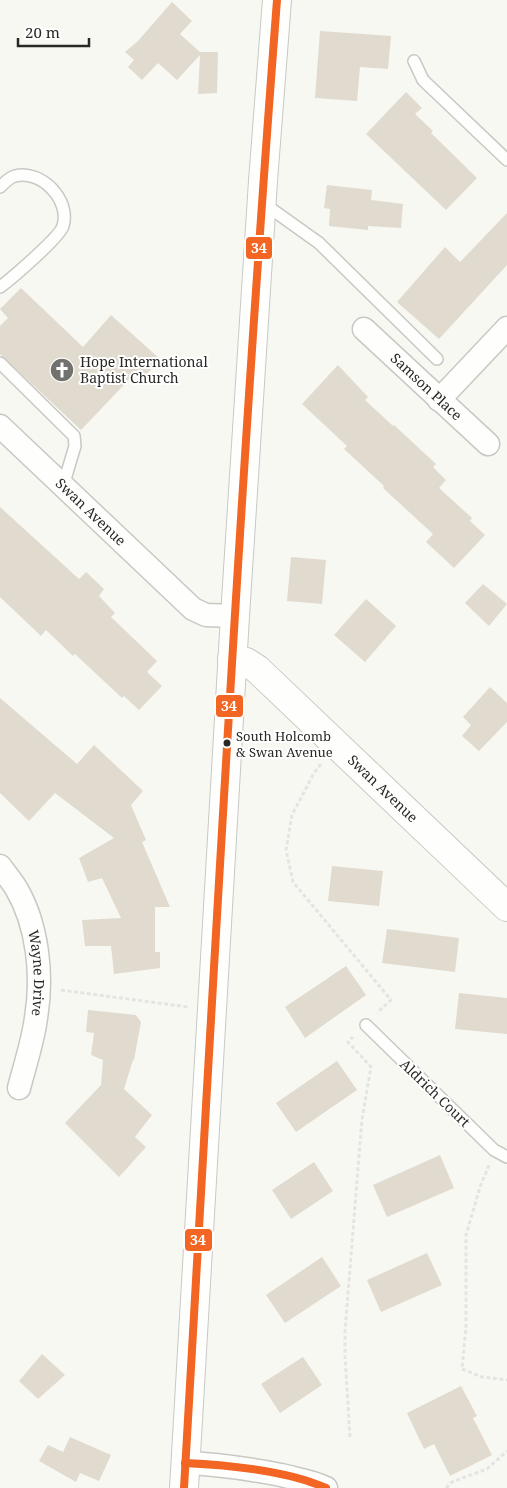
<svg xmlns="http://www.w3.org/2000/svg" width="507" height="1488" font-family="'Noto Serif',serif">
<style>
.building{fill:#e1dace}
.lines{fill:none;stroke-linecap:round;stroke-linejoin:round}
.lane-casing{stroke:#c8c8c4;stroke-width:14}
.street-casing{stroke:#c8c8c4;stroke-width:25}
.secondary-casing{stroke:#c8c8c4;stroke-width:30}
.path{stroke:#e4e4e3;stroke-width:3;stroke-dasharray:4 2.5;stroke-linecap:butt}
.lane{stroke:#fefefd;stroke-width:11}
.street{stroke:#fefefd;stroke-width:22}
.secondary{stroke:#fefefd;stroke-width:28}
.bus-1-casing{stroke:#fff;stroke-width:11}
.bus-1{stroke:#f26522;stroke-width:8}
.bus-dot{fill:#282825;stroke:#fff;stroke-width:2}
.labels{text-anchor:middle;stroke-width:4;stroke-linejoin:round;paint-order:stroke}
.bus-label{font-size:13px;fill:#282825;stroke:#fff;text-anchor:start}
.poi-label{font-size:14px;fill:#282825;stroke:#fff;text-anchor:start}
.street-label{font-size:14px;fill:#282825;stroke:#fff}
.line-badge{stroke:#fff;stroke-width:2}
.badge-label{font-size:14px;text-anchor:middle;font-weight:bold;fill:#fff}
</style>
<rect width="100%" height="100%" fill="#f8f8f3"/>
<g class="building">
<path d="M172,2L192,21L180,34L200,52H218L217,93L198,94L200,55L177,80L158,63L142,80L128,67L134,60L125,52L138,41Z"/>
<path d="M320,31L391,36L388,69L360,67L357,101L315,98Z"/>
<path d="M406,92L422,108L415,114L433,131L431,133L477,178L446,210L366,134Z"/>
<path d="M327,185L372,190L371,200L403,204L401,228L368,226V230L329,226L330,209L324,208Z"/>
<path d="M507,213V265L439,339L397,302L445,247L460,262Z"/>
<path d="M21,288L83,347L111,315L160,359L146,375L139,369L81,430L0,354V326L8,318L0,309Z"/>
<path d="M338,365L368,397L365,400L393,426L394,425L436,464L433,467L446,480L439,488L472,518L470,521L485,535L454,568L426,542L433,534L383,488L384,486L344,449L347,446L302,404Z"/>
<path d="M0,507L79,579L86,572L104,589L99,596L115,613L111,617L157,661L147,672L162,686L139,710L124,696L122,698L75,654L73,656L46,630L41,636L0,597Z"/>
<path d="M291,557L326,560L322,604L287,601Z"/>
<path d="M483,584L507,604L489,626L465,603Z"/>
<path d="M366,599L396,626L365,662L334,635Z"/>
<path d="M490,687L507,703V722L479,751L462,736L471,725L463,717Z"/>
<path d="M0,698L77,764L94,745L143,791L131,805L146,840L142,842L170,907H155V952H160V968L114,974L111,946H85L82,920L121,918L102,878L88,882L79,858L114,838L55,793L29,821L0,793Z"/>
<path d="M332,866L383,871L379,906L328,901Z"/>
<path d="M387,929L459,938L455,972L382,963Z"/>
<path d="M346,966L366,995L305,1038L285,1007Z"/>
<path d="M459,993L507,998V1034L455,1029Z"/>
<path d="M88,1010L136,1015L141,1022L134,1060H133L124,1089L152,1115L135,1137L146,1147L119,1177L65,1123L101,1085L103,1060L91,1055L94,1033L86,1032Z"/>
<path d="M337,1061L357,1090L296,1132L276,1103Z"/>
<path d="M440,1155L454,1188L387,1217L373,1185Z"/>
<path d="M314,1162L333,1191L291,1219L272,1190Z"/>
<path d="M427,1253L442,1285L381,1312L367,1280Z"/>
<path d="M322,1257L341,1286L285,1323L266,1295Z"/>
<path d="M42,1354L65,1375L38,1399L19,1381Z"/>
<path d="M303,1357L322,1385L280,1413L261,1384Z"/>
<path d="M461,1386L477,1416L473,1418L492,1455L450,1476L434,1444L424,1449L407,1413Z"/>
<path d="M70,1437L111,1455L99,1481L80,1473L76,1482L39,1461L48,1445L63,1452Z"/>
</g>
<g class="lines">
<g class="lane-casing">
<g id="lane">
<path d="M414,61L423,80L507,160"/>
<path d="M0,187C4,183 10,177 15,176C41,169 71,200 63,226C60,237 11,279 0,287"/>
<path d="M263,203L319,243L437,359"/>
<path d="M0,363L74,436L75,446L63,486"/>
<path d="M366,1025L494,1150L507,1157"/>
</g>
</g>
<g class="street-casing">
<g id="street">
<path id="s1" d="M364,329L488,444"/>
<path d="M439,400L507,328"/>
<path id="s2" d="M0,426L193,609L206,615L235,616"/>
<path id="s3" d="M0,866C5,873 11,880 16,888C38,925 43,976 36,1018C33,1041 25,1065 19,1088"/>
<path d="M185,1463C218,1464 250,1469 281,1475C296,1479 312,1481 326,1488"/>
</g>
</g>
<g class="secondary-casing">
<g id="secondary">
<path id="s4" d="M232,659L246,662L257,669L507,907"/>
<path d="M184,1488L235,616L263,181L277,0"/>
</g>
</g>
<g class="path">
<path d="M321,764L314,773L292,815L286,850L293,882L391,1000L377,1013"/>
<path d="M61,990L188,1007"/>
<path d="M489,1165L480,1187L466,1235V1328L462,1369L482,1377L507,1380"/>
<path d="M350,1437L345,1356V1331L362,1119L371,1067L348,1042L353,1037"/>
<path d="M446,1488L452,1482L487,1469L507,1451"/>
</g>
<use href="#lane" class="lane"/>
<use href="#street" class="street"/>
<use href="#secondary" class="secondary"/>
<g class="bus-1-casing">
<g id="bus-1">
<path d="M185,1463C227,1465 288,1471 326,1488"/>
<path d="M184,1488C213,992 239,495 277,0"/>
</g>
</g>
<use href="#bus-1" class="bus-1"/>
</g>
<defs>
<g id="church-disc" transform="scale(1.25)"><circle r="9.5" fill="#71716d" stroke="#fff"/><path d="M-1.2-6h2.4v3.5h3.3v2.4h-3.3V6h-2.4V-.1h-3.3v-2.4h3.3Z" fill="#fff"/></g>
</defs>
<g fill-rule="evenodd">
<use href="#church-disc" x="62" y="370"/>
</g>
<circle class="bus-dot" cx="227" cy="743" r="4.5"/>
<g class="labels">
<g class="bus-label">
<text x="236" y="741">South Holcomb<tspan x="236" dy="16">&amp; Swan Avenue</tspan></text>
</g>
<g class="poi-label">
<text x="80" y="367">Hope International<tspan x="80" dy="16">Baptist Church</tspan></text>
</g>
<g class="street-label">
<text dy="5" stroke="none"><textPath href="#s1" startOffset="85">Samson Place</textPath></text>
<text dy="5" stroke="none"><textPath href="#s2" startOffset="125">Swan Avenue</textPath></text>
<text dy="5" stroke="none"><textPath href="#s4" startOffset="201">Swan Avenue</textPath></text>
<text dy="5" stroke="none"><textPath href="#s3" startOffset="116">Wayne Drive</textPath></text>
<text transform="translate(435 1093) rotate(44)" y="5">Aldrich Court</text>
</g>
</g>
<g class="line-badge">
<rect x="245" y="236" width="28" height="24" rx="5" fill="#f26522"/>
<rect x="215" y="694" width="29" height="24" rx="5" fill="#f26522"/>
<rect x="184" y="1228" width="29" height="24" rx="5" fill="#f26522"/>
</g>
<g class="badge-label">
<text x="259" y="253">34</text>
<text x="229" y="711">34</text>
<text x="198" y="1245">34</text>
</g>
<path d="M18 38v8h71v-8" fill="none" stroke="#282825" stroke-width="2.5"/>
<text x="25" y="38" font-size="15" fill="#282825" stroke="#ffffff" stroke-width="4" paint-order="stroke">20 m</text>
</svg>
